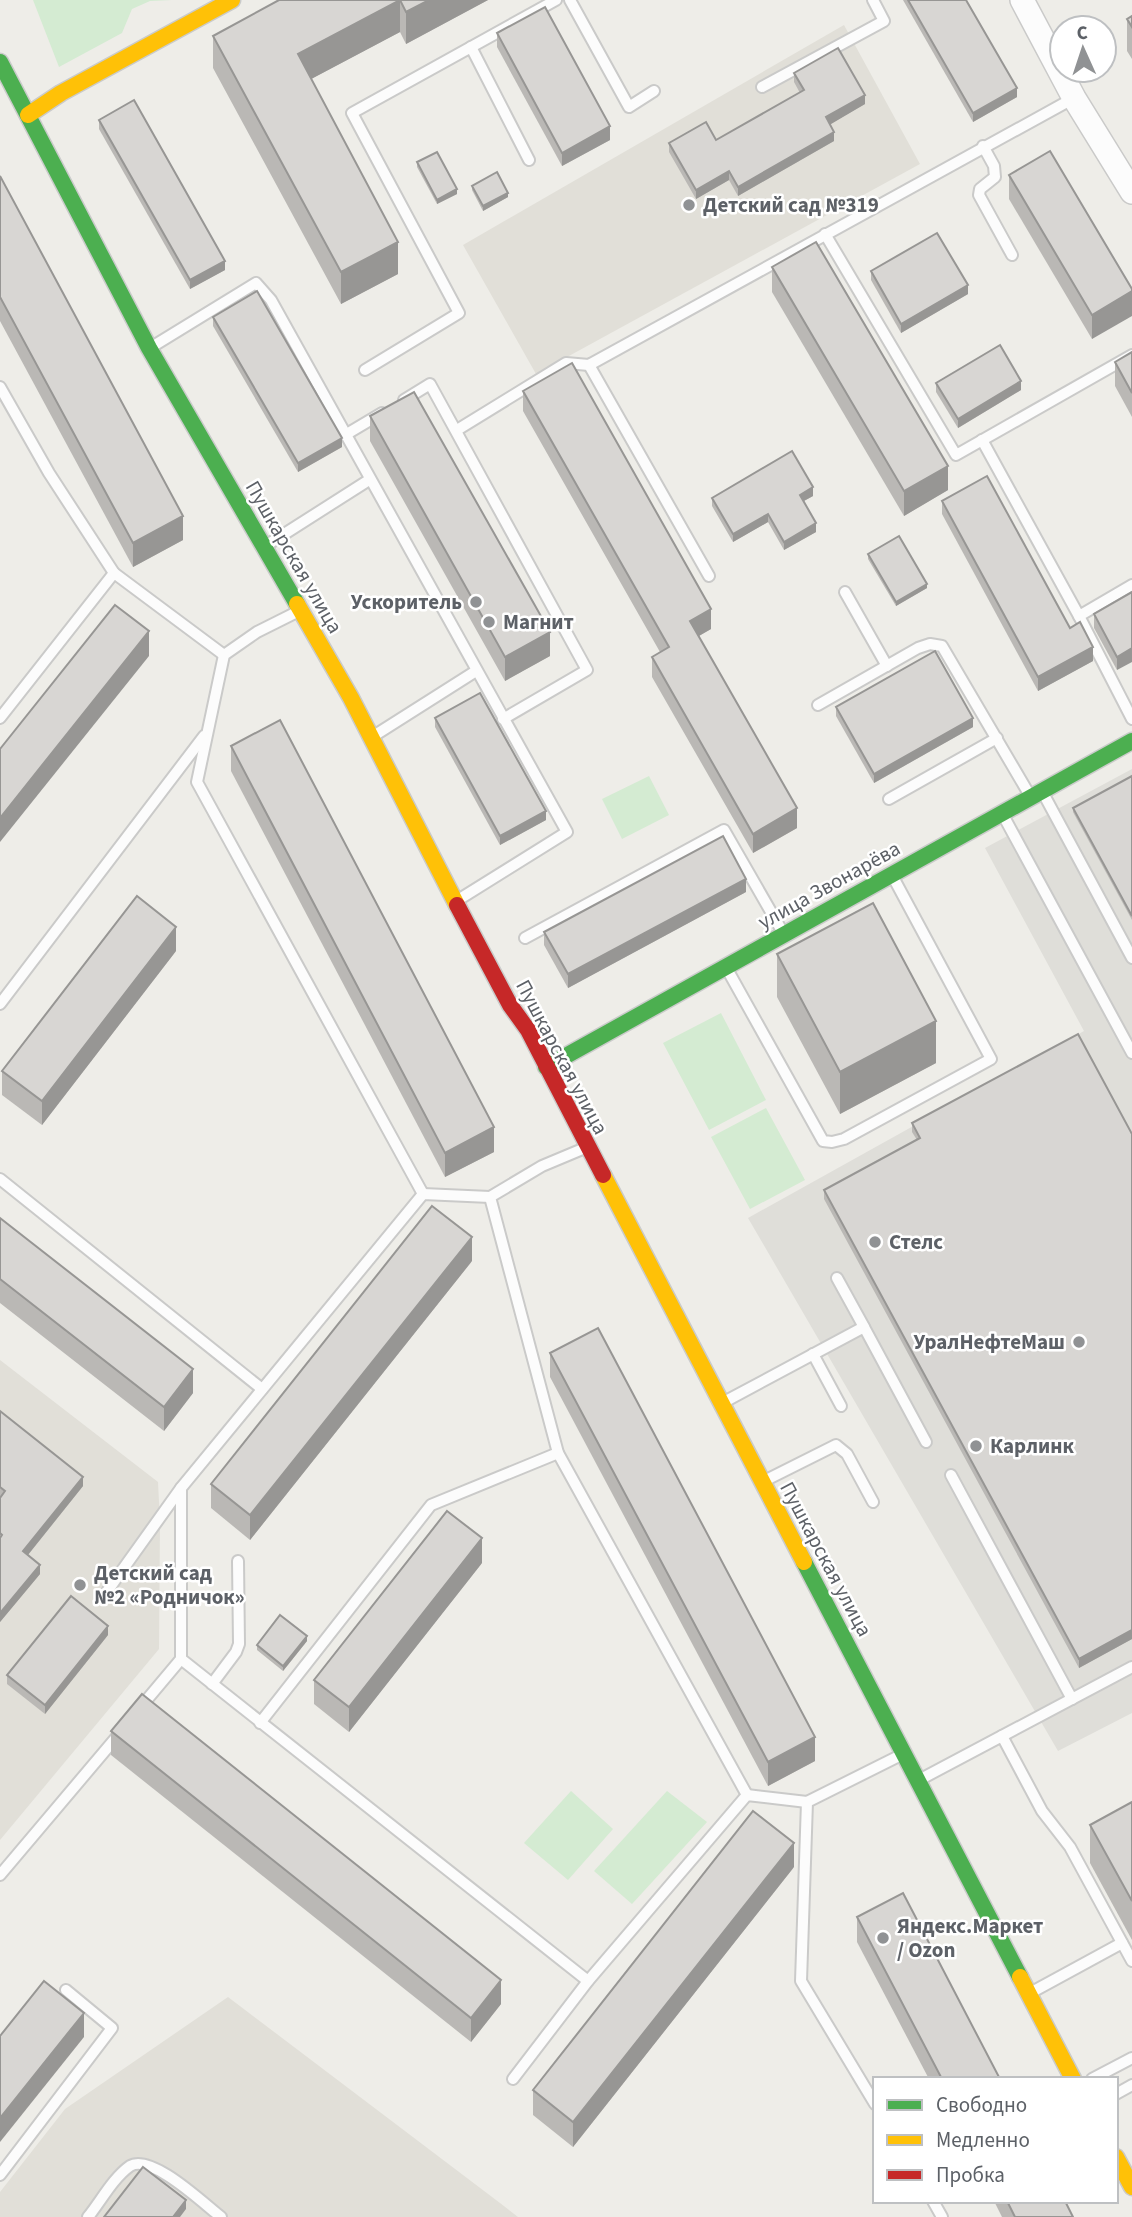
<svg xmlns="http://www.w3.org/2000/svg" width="1132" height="2217" font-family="'Source Sans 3',sans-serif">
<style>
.industrial{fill:#dfded9}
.education{fill:#e1dfd8}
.green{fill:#d4ebd2}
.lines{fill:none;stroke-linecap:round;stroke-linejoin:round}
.lane-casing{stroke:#cacac9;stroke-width:14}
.street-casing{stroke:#cacac9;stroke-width:26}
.fast-casing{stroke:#cacbca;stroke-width:19}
.slow-casing{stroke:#cacbca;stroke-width:19}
.jam-casing{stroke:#cacbca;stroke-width:19}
.lane{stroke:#fcfcfc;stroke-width:10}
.street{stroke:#fcfcfc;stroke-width:23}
.fast{stroke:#4caf50;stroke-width:16}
.slow{stroke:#ffc107;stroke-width:16}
.jam{stroke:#c62828;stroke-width:16}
.wall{fill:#bab8b5}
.shaded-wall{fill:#979694}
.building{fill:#d8d6d3;stroke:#979694;stroke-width:2}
.poi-dot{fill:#909294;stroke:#fff;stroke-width:2.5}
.labels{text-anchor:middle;stroke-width:5;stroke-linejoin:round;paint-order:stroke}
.poi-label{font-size:21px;font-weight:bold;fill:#5d6167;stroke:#fff;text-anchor:start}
.street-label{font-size:21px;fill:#5d6167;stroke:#fff}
</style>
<rect width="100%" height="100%" fill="#eeede8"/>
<path class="industrial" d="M1132,769V1713L1058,1751L748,1218L1084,1031L985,848Z"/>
<g class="education">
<path d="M844,25L920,164L536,374L463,245Z"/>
<path d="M0,1360L158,1482L160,1522L159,1649L0,1840Z"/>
<path d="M228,1997L500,2203L518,2217H0V2192L65,2109Z"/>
</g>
<g class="green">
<path d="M33,0H172L150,1L132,9L122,33L59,67Z"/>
<path d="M649,776L669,815L622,839L602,799Z"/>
<path d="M721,1013L766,1100L709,1130L663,1043Z"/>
<path d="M766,1108L805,1180L750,1209L711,1137Z"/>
<path d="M571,1791L613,1829L568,1880L524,1843Z"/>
<path d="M667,1791L707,1822L632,1904L594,1871Z"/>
</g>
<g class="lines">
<g class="lane-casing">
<g id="lane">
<path d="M570,0L629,107L654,91"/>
<path d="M471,47L529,160"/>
<path d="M762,87L884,21L873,0"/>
<path d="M983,146L994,166L995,177L980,189L979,195L1012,255"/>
<path d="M825,234L956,455L1132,355"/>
<path d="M150,348L256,283L271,300L567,832L458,900"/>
<path d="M589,365L709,576"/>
<path d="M365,370L459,313L352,113L556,0"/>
<path d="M0,387L49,473L114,573"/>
<path d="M404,400L430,384L587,670L503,719"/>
<path d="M457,430L566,363L589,365L1074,98"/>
<path d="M345,435L382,413"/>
<path d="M982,440L1079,616"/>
<path d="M267,545L369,480"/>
<path d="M1132,585L1079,616L1132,719"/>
<path d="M845,592L887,666"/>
<path d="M297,612L257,632L224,655L197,782L423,1194"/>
<path d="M818,705L918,648L930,644L942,646L1029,794"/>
<path d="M0,718L114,573L224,655"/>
<path d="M372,737L476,671"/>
<path d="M1043,793L1132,958"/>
<path d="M889,799L997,738"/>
<path d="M1003,815L1132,1053"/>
<path d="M525,938L724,830L782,931"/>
<path d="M727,969L823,1141L832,1142L844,1139L991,1059L893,877"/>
<path d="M0,1004L204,736"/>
<path d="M585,1148L542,1166L490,1197L558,1453L747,1795"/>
<path d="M0,1179L262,1389"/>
<path d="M864,1327L926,1442"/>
<path d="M813,1354L841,1406"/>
<path d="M724,1402L864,1327L837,1278"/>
<path d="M951,1475L1072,1699"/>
<path d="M764,1481L836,1445L847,1454L873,1502"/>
<path d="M181,1488V1659L588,1981"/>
<path d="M108,1590L181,1488L423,1194L490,1197"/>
<path d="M212,1684L236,1652L239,1644L238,1561"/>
<path d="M139,1709L181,1659"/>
<path d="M260,1723L431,1505L558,1453"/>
<path d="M1002,1736L1042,1811L1070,1847L1132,1961"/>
<path d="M921,1779L1132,1667"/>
<path d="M0,1875L120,1733"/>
<path d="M1032,1992L1122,1943"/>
<path d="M513,2079L588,1981L747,1795L807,1802"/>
<path d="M1092,2079L1132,2058"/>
<path d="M1116,2094L1132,2085"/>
<path d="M875,2104L801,1981L807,1802L901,1755"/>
<path d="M0,2175L112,2028L66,1990"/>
<path d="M933,2201L942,2217"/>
<path d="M88,2217C101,2201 113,2178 130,2166C151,2153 203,2203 221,2217"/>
</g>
</g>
<g class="street-casing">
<path id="street" d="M1022,0L1074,98L1132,192"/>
</g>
<g class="fast-casing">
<g id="fast">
<path d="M0,62L149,348L297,604"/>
<path d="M546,1067L1132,741"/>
<path d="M804,1562L1020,1977"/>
</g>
</g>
<g class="slow-casing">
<g id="slow">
<path d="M28,115L61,93L232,0"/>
<path d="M297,604L351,698L457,905"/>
<path d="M603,1175L804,1562"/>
<path d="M1020,1977L1073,2079"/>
<path d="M1116,2157L1132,2187"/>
</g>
</g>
<g class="jam-casing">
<path id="jam" d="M457,905L510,1005L528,1030L603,1175"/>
</g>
<use href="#lane" class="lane"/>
<use href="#street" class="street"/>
<use href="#fast" class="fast"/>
<use href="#slow" class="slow"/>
<use href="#jam" class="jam"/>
</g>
<g class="wall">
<path d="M279,0H488L406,44L400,32L311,79L398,274L341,304L213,68V36Z"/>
<path d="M903,0H966L1017,97L973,122Z"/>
<path d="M1132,16V59L1127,51V19Z"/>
<path d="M497,33L610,140L562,166L497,47Z"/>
<path d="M794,73L865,104L830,124L834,141L738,196L729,180L696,199L669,152V143L716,140L800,93L794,82Z"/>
<path d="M99,120L225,270L190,289L99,129Z"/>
<path d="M417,162L457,194L437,204L417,167Z"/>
<path d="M1009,175L1132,289L1092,339L1009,199Z"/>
<path d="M0,176L183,540L133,567L0,321Z"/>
<path d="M472,186L508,197L483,211L472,190Z"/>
<path d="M772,267L948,490L904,516L772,292Z"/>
<path d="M871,271L968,294L901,333L871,280Z"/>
<path d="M213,317L342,447L298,472L213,326Z"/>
<path d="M1132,352V417L1115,386V362Z"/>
<path d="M936,383L1021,390L958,428L936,392Z"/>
<path d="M523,391L711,629L699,636L797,828L753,853L652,677V657L660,652L523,411Z"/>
<path d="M370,416L550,656L505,681L370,441Z"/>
<path d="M813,496L804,501L816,532L784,550L768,522L733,542L712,506V498Z"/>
<path d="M942,501L1070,628L1093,661L1038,691L942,514Z"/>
<path d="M868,554L927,588L896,606L868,559Z"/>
<path d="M1132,592L1117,670L1094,628V614Z"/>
<path d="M836,707L973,727L874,783L836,716Z"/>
<path d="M435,718L546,820L500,845L435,727Z"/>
<path d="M231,746L494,1152L445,1177L231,771Z"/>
<path d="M1132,776V920L1073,812V808Z"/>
<path d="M746,892L568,988L544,945V932Z"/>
<path d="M176,951L42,1125L2,1095V1071Z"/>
<path d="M777,954L936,1063L840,1114L777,997Z"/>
<path d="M912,1123L1132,1134V1639L1079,1668L824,1199V1190L917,1140L912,1132Z"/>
<path d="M0,1218L193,1393L164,1431L0,1303Z"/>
<path d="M472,1261L250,1540L211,1508V1484Z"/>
<path d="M550,1353L815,1761L768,1786L550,1377Z"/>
<path d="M0,1411L83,1486L28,1555L40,1574L0,1622V1498L1,1497L0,1496Z"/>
<path d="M482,1563L349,1732L314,1704V1680Z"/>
<path d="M108,1635L45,1714L7,1684V1675Z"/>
<path d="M307,1641L283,1671L257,1650V1645Z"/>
<path d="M111,1731L501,2004L471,2042L111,1755Z"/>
<path d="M1132,1802V1940L1090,1863V1825Z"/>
<path d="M794,1867L573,2147L533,2115V2090Z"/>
<path d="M857,1917L1000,2079H929L857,1942Z"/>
<path d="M994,2201H1065L1073,2217H1002Z"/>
</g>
<g class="shaded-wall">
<path d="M400,0V32L298,86V54Z"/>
<path d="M429,0H488L406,44V12Z"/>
<path d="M1017,88V97L973,122V113Z"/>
<path d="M865,95V104L826,127V117Z"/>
<path d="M610,126V140L562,166V153Z"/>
<path d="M834,132V141L738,196V187Z"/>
<path d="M729,171V180L696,199V190Z"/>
<path d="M457,189V194L437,204V200Z"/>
<path d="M508,193V197L483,211V206Z"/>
<path d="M398,242V274L341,304V272Z"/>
<path d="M225,261V270L190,289V280Z"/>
<path d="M968,285V294L901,333V324Z"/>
<path d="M1132,291V316L1092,339V315Z"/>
<path d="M1021,381V390L958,428V419Z"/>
<path d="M342,438V447L298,472V463Z"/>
<path d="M948,466V490L904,516V491Z"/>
<path d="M813,487V496L800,503V495Z"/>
<path d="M768,514V522L733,542V534Z"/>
<path d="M183,516V540L133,567V543Z"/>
<path d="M816,523V532L784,550V542Z"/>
<path d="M927,584V588L896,606V602Z"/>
<path d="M711,609V629L690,641V621Z"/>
<path d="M149,631V656L0,842V818Z"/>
<path d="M550,632V656L505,681V657Z"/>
<path d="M1093,647V661L1038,691V677Z"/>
<path d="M1132,648V662L1117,670V657Z"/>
<path d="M973,718V727L874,783V774Z"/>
<path d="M797,808V828L753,853V834Z"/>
<path d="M546,811V820L500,845V836Z"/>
<path d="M746,879V892L568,988V974Z"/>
<path d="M176,927V951L42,1125V1101Z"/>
<path d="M936,1021V1063L840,1114V1072Z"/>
<path d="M494,1127V1152L445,1177V1153Z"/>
<path d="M472,1237V1261L250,1540V1515Z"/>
<path d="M193,1369V1393L164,1431V1407Z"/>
<path d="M83,1477V1486L23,1561V1551Z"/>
<path d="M482,1538V1563L349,1732V1707Z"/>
<path d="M40,1565V1574L0,1622V1613Z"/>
<path d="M108,1626V1635L45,1714V1705Z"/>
<path d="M1132,1630V1639L1079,1668V1659Z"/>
<path d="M307,1636V1641L283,1671V1666Z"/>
<path d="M815,1737V1761L768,1786V1762Z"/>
<path d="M794,1843V1867L573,2147V2122Z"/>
<path d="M501,1980V2004L471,2042V2018Z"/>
<path d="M84,2013V2037L0,2142V2118Z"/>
<path d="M186,2200V2209L180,2217H173Z"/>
</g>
<g class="building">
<path d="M279,0H400L298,54L398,242L341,272L213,36Z"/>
<path d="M400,0H429L406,12Z"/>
<path d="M908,0H966L1017,88L973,113Z"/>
<path d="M545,7L610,126L562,153L497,33Z"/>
<path d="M1132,16V27L1127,19Z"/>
<path d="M838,48L865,95L826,117L834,132L738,187L729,171L696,190L669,143L706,122L716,140L804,90L794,73Z"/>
<path d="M134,100L225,261L190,280L99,120Z"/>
<path d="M1050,151L1132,289V291L1092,315L1009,175Z"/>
<path d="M437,152L457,189L437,200L417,162Z"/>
<path d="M497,172L508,193L483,206L472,186Z"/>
<path d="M0,176L183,516L133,543L0,297Z"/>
<path d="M937,233L968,285L901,324L871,271Z"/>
<path d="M816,242L948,466L904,491L772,267Z"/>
<path d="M257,291L342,438L298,463L213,317Z"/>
<path d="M1000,345L1021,381L958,419L936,383Z"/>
<path d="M1132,352V393L1115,362Z"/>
<path d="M572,363L711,609L690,621L797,808L753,834L652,657L669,647L523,391Z"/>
<path d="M414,392L550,632L505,657L370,416Z"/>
<path d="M792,451L813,487L800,495L816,523L784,542L768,514L733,534L712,498Z"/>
<path d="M987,476L1070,628L1080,622L1093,647L1038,677L942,501Z"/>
<path d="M899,536L927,584L896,602L868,554Z"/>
<path d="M1132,592V648L1117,657L1094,614Z"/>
<path d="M115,605L149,631L0,818V749Z"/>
<path d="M935,651L973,718L874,774L836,707Z"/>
<path d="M480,693L546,811L500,836L435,718Z"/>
<path d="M280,720L494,1127L445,1153L231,746Z"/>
<path d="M1132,776V916L1073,808Z"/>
<path d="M723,836L746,879L568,974L544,932Z"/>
<path d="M137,896L176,927L42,1101L2,1071Z"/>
<path d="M873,903L936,1021L840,1072L777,954Z"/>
<path d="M1078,1034L1132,1134V1630L1079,1659L824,1190L920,1138L912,1123Z"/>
<path d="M432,1206L472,1237L250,1515L211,1484Z"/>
<path d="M0,1218L193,1369L164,1407L0,1279Z"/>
<path d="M598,1328L815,1737L768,1762L550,1353Z"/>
<path d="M0,1411L83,1477L23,1551L40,1565L0,1613V1538L2,1535L0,1533V1498L5,1491L0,1487Z"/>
<path d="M447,1511L482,1538L349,1707L314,1680Z"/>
<path d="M71,1596L108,1626L45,1705L7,1675Z"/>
<path d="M280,1615L307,1636L283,1666L257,1645Z"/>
<path d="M142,1694L501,1980L471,2018L111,1731Z"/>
<path d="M1132,1802V1901L1090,1825Z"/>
<path d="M753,1811L794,1843L573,2122L533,2090Z"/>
<path d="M903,1893L1000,2079H942L857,1917Z"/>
<path d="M44,1981L84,2013L0,2118V2036Z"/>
<path d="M143,2167L186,2200L173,2217H104Z"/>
<path d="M1007,2201H1065L1073,2217H1015Z"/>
</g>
<g class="poi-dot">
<circle cx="689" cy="205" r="7"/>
<circle cx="476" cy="602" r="7"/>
<circle cx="489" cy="622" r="7"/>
<circle cx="875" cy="1242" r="7"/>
<circle cx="1079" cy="1342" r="7"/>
<circle cx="976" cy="1446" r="7"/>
<circle cx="80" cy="1585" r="7"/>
<circle cx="883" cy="1938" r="7"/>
</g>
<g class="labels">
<g class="poi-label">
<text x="703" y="212">Детский сад №319</text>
<text x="462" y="609" text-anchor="end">Ускоритель</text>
<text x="503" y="629">Магнит</text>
<text x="889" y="1249">Стелс</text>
<text x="1065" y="1349" text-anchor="end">УралНефтеМаш</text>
<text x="990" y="1453">Карлинк</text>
<text x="94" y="1580">Детский сад<tspan x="94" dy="24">№2 «Родничок»</tspan></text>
<text x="897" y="1933">Яндекс.Маркет<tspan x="897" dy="24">/ Ozon</tspan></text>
</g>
<g class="street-label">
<text transform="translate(294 557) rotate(60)" y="7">Пушкарская улица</text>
<text transform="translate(829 885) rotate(-29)" y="7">улица Звонарёва</text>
<text transform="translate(562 1057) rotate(62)" y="7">Пушкарская улица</text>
<text transform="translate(826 1559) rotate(62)" y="7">Пушкарская улица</text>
</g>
</g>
<rect x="873" y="2077" width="245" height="126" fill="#ffffff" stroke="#bec0c2" stroke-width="2"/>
<rect x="887" y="2100" width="35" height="10" fill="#4caf50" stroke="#bec0c2" stroke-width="2"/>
<text x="936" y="2112" font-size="21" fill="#5d6167">Свободно</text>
<rect x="887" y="2135" width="35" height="10" fill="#ffc107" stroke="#bec0c2" stroke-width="2"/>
<text x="936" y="2147" font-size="21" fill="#5d6167">Медленно</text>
<rect x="887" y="2170" width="35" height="10" fill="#c62828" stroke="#bec0c2" stroke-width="2"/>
<text x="936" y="2182" font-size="21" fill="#5d6167">Пробка</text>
<g transform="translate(1083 49) rotate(357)"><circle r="33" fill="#ffffff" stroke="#bec0c2" stroke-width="2"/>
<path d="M0-5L12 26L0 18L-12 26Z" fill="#909294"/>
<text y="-10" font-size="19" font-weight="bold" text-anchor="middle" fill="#5d6167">С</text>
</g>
</svg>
